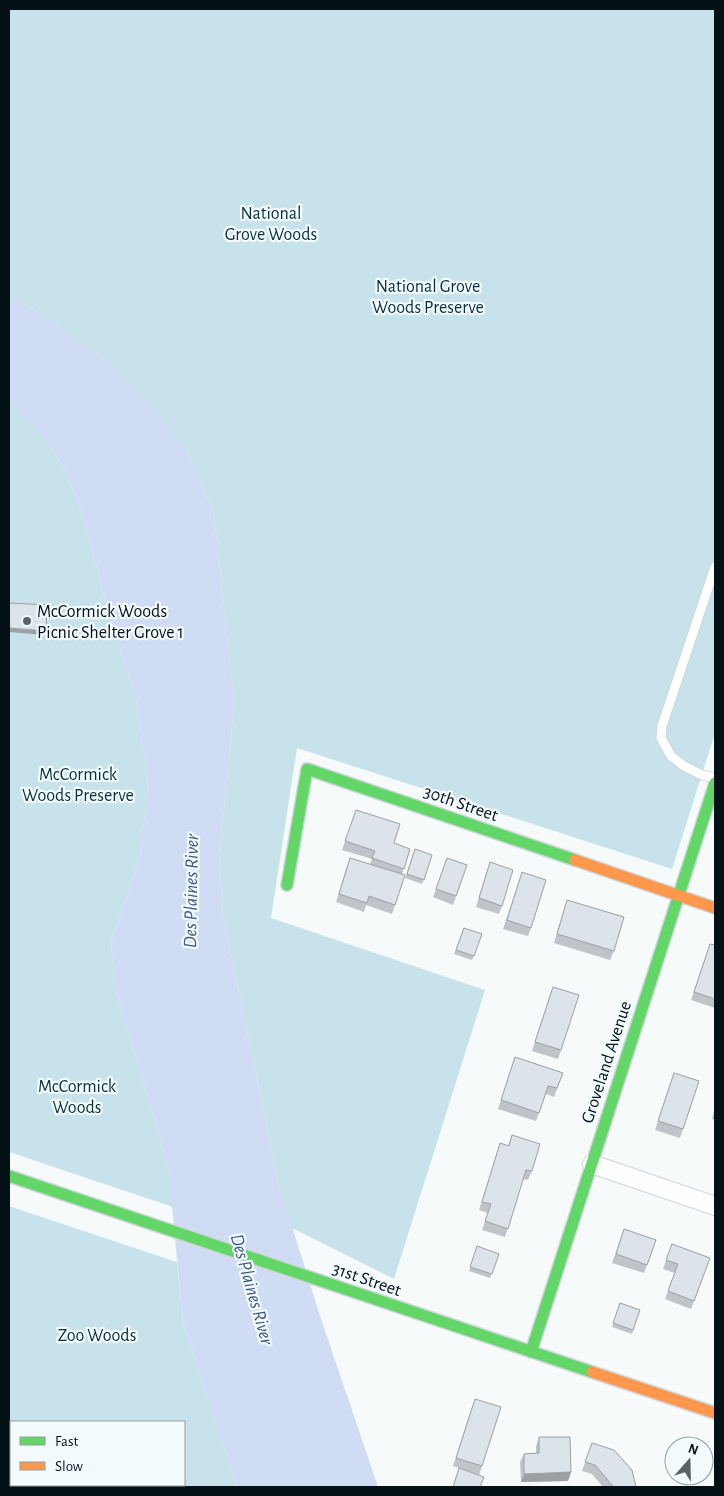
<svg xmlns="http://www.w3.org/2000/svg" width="724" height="1496" font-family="'Alegreya Sans',sans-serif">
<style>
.green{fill:#c8e2eb;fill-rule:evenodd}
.water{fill:#cfdcf4}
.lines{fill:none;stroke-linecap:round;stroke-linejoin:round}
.lane-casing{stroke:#cdd6da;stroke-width:11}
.street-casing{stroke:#cdd6da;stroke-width:20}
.fast-casing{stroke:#cdd6da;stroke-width:14}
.slow-casing{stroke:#cdd6da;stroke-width:14}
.lane{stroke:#fefefe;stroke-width:9}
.street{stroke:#fefefe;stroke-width:18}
.fast{stroke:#63d668;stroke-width:11}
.slow{stroke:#ff974d;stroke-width:11}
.wall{fill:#bec4c8}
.shaded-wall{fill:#9ba0a3}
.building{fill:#dde4e9;stroke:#9ba0a3}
.poi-dot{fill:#596366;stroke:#f3fbfe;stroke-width:2}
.labels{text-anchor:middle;stroke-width:4.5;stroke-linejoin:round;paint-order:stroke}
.park-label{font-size:18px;fill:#08303d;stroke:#f3fbfe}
.poi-label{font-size:18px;fill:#041116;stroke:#f3fbfe;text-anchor:start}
.street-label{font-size:18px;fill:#041116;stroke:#f3fbfe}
.water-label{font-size:19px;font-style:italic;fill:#3e5683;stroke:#f3fbfe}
</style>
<rect width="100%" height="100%" fill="#f6fafb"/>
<g class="green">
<path d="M9,9H715V733L672,869L297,748L271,918L485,990L394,1279L292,1228L278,1181L223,915L219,855L230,755L234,698L214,514L187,451L99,355L32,308L9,295Z"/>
<path d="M9,401L34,424L63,466L82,512L113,629L136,698L148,784L140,857L111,943L115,988L158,1130L172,1183L176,1208L9,1152Z"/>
<path d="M9,1206L177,1262L183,1321L237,1487H9ZM11,1422H184V1485H11Z"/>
</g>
<path class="water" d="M9,295L32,308L99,355L152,407L187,451L214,514L234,698L230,755L219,855L223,915L278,1181L319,1313L378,1487H237L183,1321L172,1207V1183L158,1130L115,988L111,943L140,857L148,784L136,698L113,629L82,512L63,466L34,424L9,401Z"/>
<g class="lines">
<g class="lane-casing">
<path id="lane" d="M715,567L662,726L661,738L671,756L684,766L702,775L715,778"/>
</g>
<g class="street-casing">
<path id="street" d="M592,1164L715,1206"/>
</g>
<g class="fast-casing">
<g id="fast">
<path d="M287,885L307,769L575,860"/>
<path d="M9,1176L592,1372"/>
<path d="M531,1352L715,783"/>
</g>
</g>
<g class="slow-casing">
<g id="slow">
<path d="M575,860L715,908"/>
<path d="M592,1372L715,1413"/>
</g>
</g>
<use href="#lane" class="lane"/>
<use href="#street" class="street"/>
<use href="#fast" class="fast"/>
<use href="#slow" class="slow"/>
</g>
<g class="wall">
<path d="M356,810L394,843L410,849L402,874L405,875L392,914L366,905L364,912L336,902L347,866L370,864L372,859L342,850Z"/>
<path d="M415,849L432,855L422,884L405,878Z"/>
<path d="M447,858L467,865L453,905L433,897Z"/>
<path d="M487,871L502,906L499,914L476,907Z"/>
<path d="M519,881L531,928L528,936L503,929Z"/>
<path d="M567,900L614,951L610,960L554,943Z"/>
<path d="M464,928L482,934L472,960L454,954Z"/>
<path d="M715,945V1008L691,1000L707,952Z"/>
<path d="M550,995L561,1050L558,1059L532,1051Z"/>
<path d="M515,1057L563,1073L554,1097L546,1094L536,1121L498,1109Z"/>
<path d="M674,1073L699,1081L680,1138L655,1130Z"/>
<path d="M715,1107V1120L712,1119Z"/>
<path d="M512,1135L532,1171L528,1180L523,1179L505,1237L482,1230L488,1213L479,1210L500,1143L508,1146Z"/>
<path d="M624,1229L656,1240L644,1273L612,1263Z"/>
<path d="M672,1244L710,1258L691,1309L665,1299L675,1273L663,1269Z"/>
<path d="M477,1246L499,1254L490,1278L469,1271Z"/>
<path d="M620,1303L640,1310L632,1334L612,1327Z"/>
<path d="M472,1407L482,1466L479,1475L453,1466Z"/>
<path d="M539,1437L571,1472L568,1481L521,1482L520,1462L524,1454L536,1453V1446Z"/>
<path d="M592,1443L636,1487H603L592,1474L582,1471Z"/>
</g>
<g class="shaded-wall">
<path d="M9,628L46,631L45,635L9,632Z"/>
<path d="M571,1472L568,1481L521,1482L524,1474Z"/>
</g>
<g class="building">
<path d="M9,603L47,605L46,631L9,628Z"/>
<path d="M356,810L400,824L394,843L410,849L404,869L372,858L375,851L345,841Z"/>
<path d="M415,849L432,855L424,880L407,874Z"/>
<path d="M350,858L405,875L395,905L369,896L367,903L339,894Z"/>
<path d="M447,858L467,865L456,896L436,889Z"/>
<path d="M490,862L513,870L502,906L479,898Z"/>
<path d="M522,872L546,880L531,928L507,920Z"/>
<path d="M567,900L624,917L614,951L557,934Z"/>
<path d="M464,928L482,934L474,956L456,950Z"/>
<path d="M710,944L715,945V999L694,992Z"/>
<path d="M553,987L579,995L561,1050L535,1042Z"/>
<path d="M515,1057L563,1073L557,1088L548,1086L539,1113L501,1100Z"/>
<path d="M674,1073L699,1081L683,1129L658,1121Z"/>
<path d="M512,1135L540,1144L532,1171L526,1170L508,1229L485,1221L491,1204L482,1202L500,1143L509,1146Z"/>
<path d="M624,1229L656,1240L647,1265L616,1254Z"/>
<path d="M672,1244L710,1258L694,1301L668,1291L678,1264L666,1260Z"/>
<path d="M477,1246L499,1254L492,1274L470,1267Z"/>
<path d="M620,1303L640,1310L633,1330L613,1323Z"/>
<path d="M475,1399L501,1407L482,1466L456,1458Z"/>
<path d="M539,1437H570L571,1472L524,1474V1454L539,1453Z"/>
<path d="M592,1443L614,1450L632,1470L636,1487H612V1485L595,1465L585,1462Z"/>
<path d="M459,1468L484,1477L480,1487H453Z"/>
</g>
<circle class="poi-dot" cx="27" cy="621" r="5"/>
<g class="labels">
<g class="park-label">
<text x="271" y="219">National<tspan x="271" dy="21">Grove Woods</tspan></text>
<text x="428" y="292">National Grove<tspan x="428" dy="21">Woods Preserve</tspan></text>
<text x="78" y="780">McCormick<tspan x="78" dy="21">Woods Preserve</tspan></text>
<text x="77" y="1092">McCormick<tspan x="77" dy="21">Woods</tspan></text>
<text x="97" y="1341">Zoo Woods</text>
</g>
<g class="poi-label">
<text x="37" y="617">McCormick Woods<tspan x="37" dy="21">Picnic Shelter Grove 1</tspan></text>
</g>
<g class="street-label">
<text transform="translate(461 803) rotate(19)" y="6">30th Street</text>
<text transform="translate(606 1062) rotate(-72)" y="6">Groveland Avenue</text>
<text transform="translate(367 1279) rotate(19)" y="6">31st Street</text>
</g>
<g class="water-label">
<text transform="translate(190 891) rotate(-89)" y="7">Des Plaines River</text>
<text transform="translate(253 1289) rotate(74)" y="7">Des Plaines River</text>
</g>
</g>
<rect width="724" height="1496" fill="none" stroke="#041116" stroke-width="20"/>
<rect x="10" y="1421" width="175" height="65" fill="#f3fbfe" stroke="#939da1"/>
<rect x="20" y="1437" width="25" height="8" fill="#63d668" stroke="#939da1"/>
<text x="55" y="1446" font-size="15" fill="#041116">Fast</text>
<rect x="20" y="1462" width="25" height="8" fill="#ff974d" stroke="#939da1"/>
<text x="55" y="1471" font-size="15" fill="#041116">Slow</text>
<g transform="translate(689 1461) rotate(20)"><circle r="24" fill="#f3fbfe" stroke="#939da1"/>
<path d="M0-4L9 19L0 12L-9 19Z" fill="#596366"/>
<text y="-8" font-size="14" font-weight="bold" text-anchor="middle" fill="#041116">N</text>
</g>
</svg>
